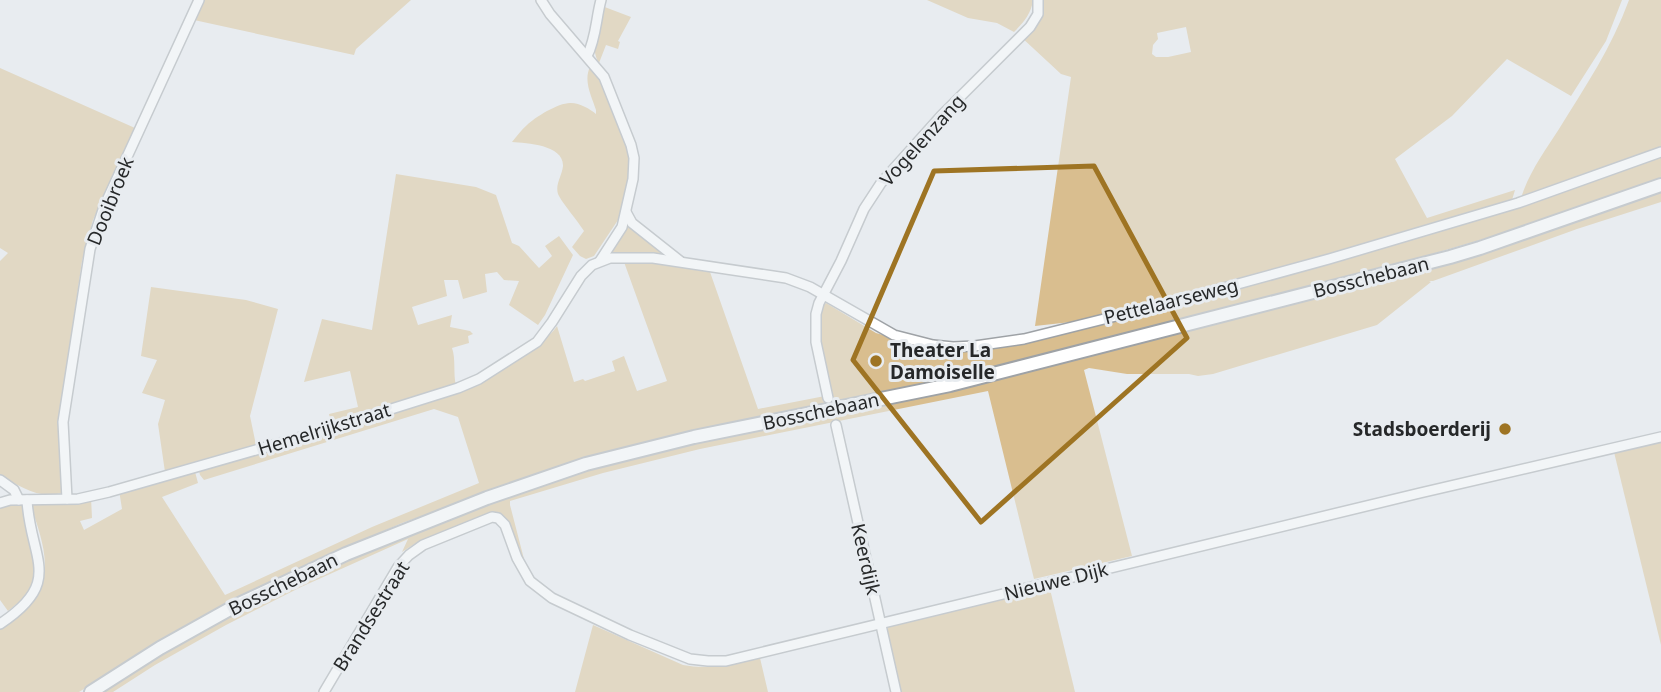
<svg xmlns="http://www.w3.org/2000/svg" width="1661" height="692" font-family="'Noto Sans',sans-serif">
<style>
.green{fill:#d9be8f;fill-rule:evenodd}
.lines{fill:none;stroke-linecap:round;stroke-linejoin:round}
.minor-casing{stroke:#9ea2a6;stroke-width:12}
.major-casing{stroke:#9ea2a6;stroke-width:16}
.minor{stroke:#fff;stroke-width:9}
.major{stroke:#fff;stroke-width:12}
.marked{fill:none;stroke:#9e7423;stroke-width:5;stroke-linejoin:round}
.poi-dot{fill:#9e7423;stroke:#e8ecf0;stroke-width:2.5}
.labels{text-anchor:middle;stroke-width:6;stroke-linejoin:round;paint-order:stroke}
.street-label{font-size:19px;fill:#262829;stroke:#e8ecf0}
.poi-label{font-size:19px;font-weight:bold;fill:#262829;stroke:#e8ecf0;text-anchor:start}
</style>
<rect width="100%" height="100%" fill="#e8ecf0"/>
<g class="green">
<path d="M203,0H411L356,49L354,55L194,20Z"/>
<path d="M927,0H1033C1031,14 1024,22 1014,32L997,23L968,18Z"/>
<path d="M1040,0H1622L1606,41L1571,96L1507,59L1452,116L1395,159L1427,218L1515,190L1512,200L1460,217L1368,244L1209,287L1071,322L1035,326L1071,77L1061,74L1020,36L1029,25ZM1186,27L1191,52L1168,57H1156L1152,54L1153,45L1158,39L1157,33Z"/>
<path d="M1629,0H1661V147L1524,195H1522C1530,171 1546,149 1559,129C1585,87 1612,47 1629,0Z"/>
<path d="M602,6L631,17L618,41L620,42L618,49L606,45L599,63C589,47 598,23 602,6Z"/>
<path d="M590,67L602,77L625,135L633,170L622,214L594,256L586,259L580,256L572,247L584,231C578,221 562,203 558,194C555,184 562,176 563,166C564,145 527,143 512,142C517,136 521,130 527,125C535,117 560,102 571,103C580,103 590,109 596,114V110C592,97 583,81 590,67Z"/>
<path d="M0,68L135,128L93,220L82,261L61,408L64,492C41,501 19,486 0,475V261L8,253L0,248Z"/>
<path d="M1661,155V181L1490,237L1374,271L1032,359L924,383L847,403L707,429L635,445L590,458L516,481L490,492L402,523L303,566L261,586L168,636L79,692H0V625C11,614 30,598 39,585C54,564 36,523 29,500L91,497L92,518L80,521L84,530L122,509L119,490L194,468L198,483L162,497L225,595L372,527L479,483L458,417L434,409L204,480L200,475L198,467L453,392L456,393C480,379 544,347 557,326L574,382L583,379L585,381L615,371L612,361L624,356L637,391L667,381L624,262L659,264L710,272L758,409L825,396L827,403L834,401L820,341L818,328L821,307L826,303L876,333L915,344L976,348L1255,282Z"/>
<path d="M396,174L476,187L496,195L512,243L519,246L539,268L552,256L545,246L559,236L573,255L545,315L538,325L509,305L519,281L504,280L497,272L485,274L487,292L463,299L458,280H444L447,296L412,307L418,325L452,315L450,327L470,331L473,334L468,336L469,343L452,348C456,359 453,373 456,386L331,423L329,414L358,407L350,371L304,382L322,319L372,330Z"/>
<path d="M1661,189V202L1577,229L1433,281H1429L1431,282L1377,325L1213,374L1198,376L1189,374H1127L1089,368L1084,370L1132,556L1034,579L988,391L700,449L603,473L510,501V505L524,559L492,515L416,543L402,552L408,539L301,587L226,625L155,665L113,692H95L176,641L394,535L609,461L961,384L1003,378L1061,364L1083,356L1214,322Z"/>
<path d="M627,219L671,256H607Z"/>
<path d="M151,287L246,300L278,309L250,416L256,445L165,472L158,424L165,400L142,393L157,360L141,356Z"/>
<path d="M1661,437V645L1613,448Z"/>
<path d="M24,499L35,537V580L29,592L24,598L8,611L0,600V505Z"/>
<path d="M1049,585L1075,692H900L887,631L889,625Z"/>
<path d="M593,625L683,665C710,670 734,664 760,658L768,692H575Z"/>
</g>
<g class="lines">
<g class="minor-casing">
<g id="minor">
<path d="M541,0L550,14L604,77L631,145L634,158L633,179L622,227L600,261"/>
<path d="M587,56C596,39 596,18 601,0"/>
<path d="M626,212L632,223L680,261"/>
<path d="M828,398L816,342V314L819,303L841,261L864,209L881,183L941,116L1030,27L1038,14V0"/>
<path d="M836,425L896,692"/>
<path d="M0,480L14,490L19,500"/>
<path d="M67,499L63,422L90,249L104,207L199,0"/>
<path d="M0,503L10,500L78,499L109,492L315,433L458,388L479,379L537,342L552,322L581,276L592,265L610,258H653L786,278L810,287L894,335L933,345L953,347L975,346L1024,339L1172,302L1329,259L1518,203L1661,152"/>
<path d="M0,624C65,581 30,559 27,500"/>
<path d="M324,692L398,567L409,555L423,545L492,517L498,518L505,525L517,558L530,581L552,598L630,635L690,659L708,661H726L1420,493L1661,437"/>
</g>
</g>
<g class="major-casing">
<path id="major" d="M91,692L160,648L237,605L346,554L487,498L586,464L694,437L950,385L1450,257L1480,248L1661,185"/>
</g>
<use href="#minor" class="minor"/>
<use href="#major" class="major"/>
</g>
<path d="M0 0H1661V692H0ZM1094,166L1187,338L981,522L853,360L934,171Z" fill="#e8ecf0" fill-opacity=".55" fill-rule="evenodd"/>
<path class="marked" d="M1094,166L1187,338L981,522L853,360L934,171Z"/>
<g class="poi-dot">
<circle cx="876" cy="361" r="7"/>
<circle cx="1505" cy="429" r="7"/>
</g>
<g class="labels">
<g class="street-label">
<text transform="translate(922 140) rotate(-48)" y="7">Vogelenzang</text>
<text transform="translate(110 201) rotate(-68)" y="7">Dooibroek</text>
<text transform="translate(1371 277) rotate(-14)" y="7">Bosschebaan</text>
<text transform="translate(1171 301) rotate(-14)" y="7">Pettelaarseweg</text>
<text transform="translate(821 411) rotate(-12)" y="7">Bosschebaan</text>
<text transform="translate(324 429) rotate(-17)" y="7">Hemelrijkstraat</text>
<text transform="translate(866 559) rotate(77)" y="7">Keerdijk</text>
<text transform="translate(1056 581) rotate(-14)" y="7">Nieuwe Dijk</text>
<text transform="translate(283 584) rotate(-26)" y="7">Bosschebaan</text>
<text transform="translate(371 616) rotate(-58)" y="7">Brandsestraat</text>
</g>
<g class="poi-label">
<text x="890" y="357">Theater La<tspan x="890" dy="22">Damoiselle</tspan></text>
<text x="1491" y="436" text-anchor="end">Stadsboerderij</text>
</g>
</g>
</svg>
